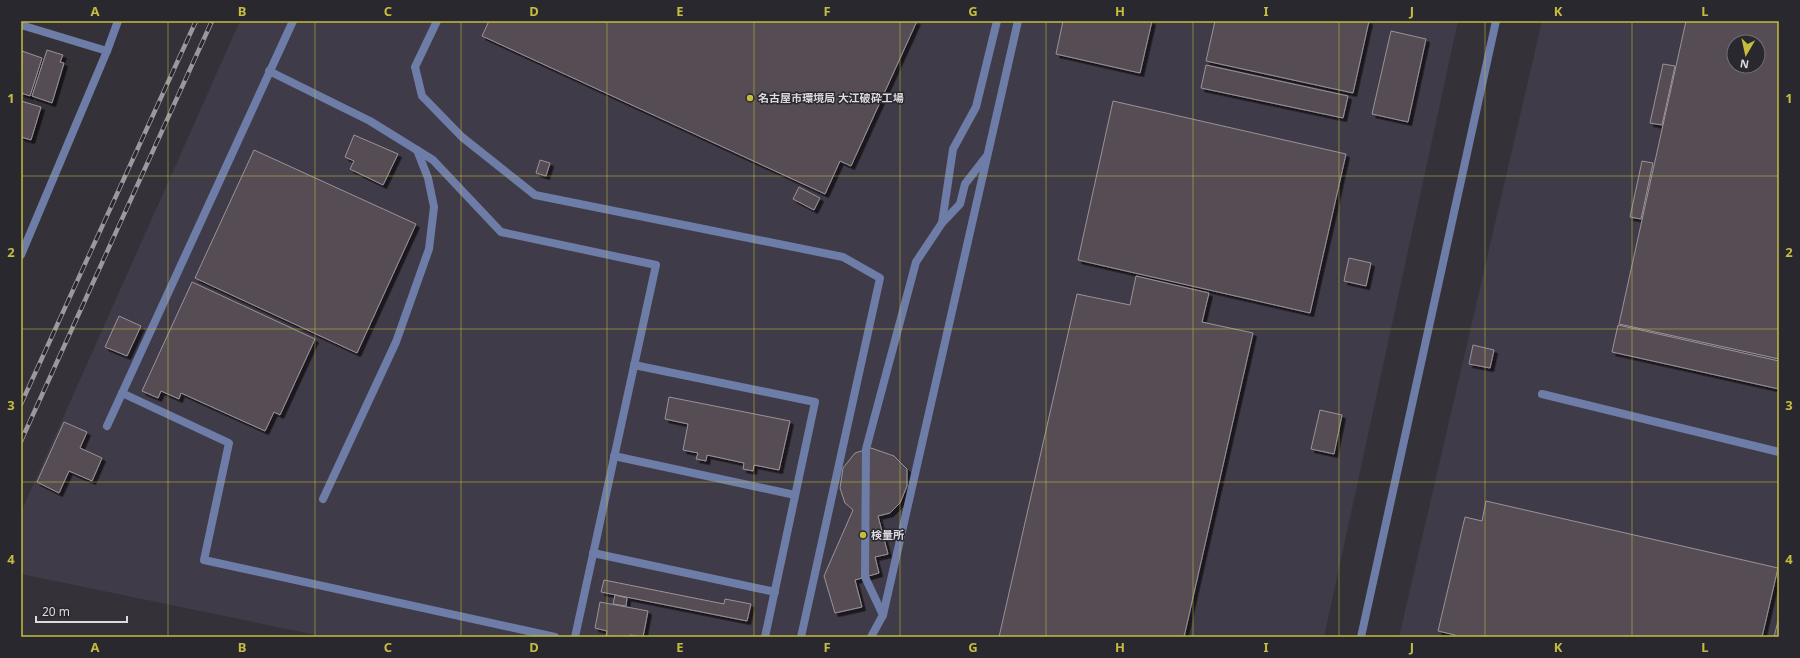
<svg xmlns="http://www.w3.org/2000/svg" width="1800" height="658" font-family="'Noto Sans','Noto Sans JP',sans-serif">
<style>
.built{fill:#403b48;fill-rule:evenodd}
.building{fill:#554d53;stroke:#9b9299;fill-rule:evenodd;filter:url(#shadow)}
.lines{fill:none;stroke-linecap:round;stroke-linejoin:round}
.service{stroke:#6d7da7;stroke-width:8}
.minor{stroke:#6d7da7;stroke-width:8}
.tertiary{stroke:#6d7da7;stroke-width:8}
.rail-casing{stroke:#9b999f;stroke-width:4.5}
.rail{stroke:#2a282f;stroke-width:3;stroke-dasharray:9;stroke-linecap:butt}
.grid{fill:none;stroke:#c4bd3e;stroke-width:1;stroke-opacity:0.55}
.poi-dot{fill:#c4bd3e;stroke:#2a282f;stroke-width:1.5}
.labels{text-anchor:middle;stroke-width:3;stroke-linejoin:round;paint-order:stroke}
.poi-label{font-size:11px;font-weight:bold;fill:#dcdadf;stroke:#2a282f;text-anchor:start}
.neatline{fill:none;stroke:#c4bd3e;stroke-width:1.5}
.grid-label{font-size:13px;text-anchor:middle;font-weight:bold;fill:#c4bd3e}
</style>
<defs>
<filter id="shadow"><feDropShadow dx="3.5" dy="3.5" stdDeviation="0" flood-color="#0009"/></filter>
</defs>
<rect width="100%" height="100%" fill="#343139"/>
<g class="built">
<path d="M240,21H1458L1324,637H326L21,574V512Z"/>
<path d="M1542,21H1779V637H1399ZM1734,42H1758V66H1734Z"/>
</g>
<g class="building">
<path d="M489,21H917L851,166L840,161L825,194L482,36Z"/>
<path d="M1063,21H1152L1140,73L1056,54Z"/>
<path d="M1215,21H1369L1353,93L1206,61Z"/>
<path d="M1686,21H1779V359L1619,324ZM1734,42H1758V66H1734Z"/>
<path d="M1391,31L1426,39L1408,122L1372,114Z"/>
<path d="M47,50L63,55L60,62L64,63L52,103L32,96Z"/>
<path d="M22,51L42,58L30,96L21,93Z"/>
<path d="M1663,64L1675,66L1662,125L1650,123Z"/>
<path d="M1206,65L1348,96L1343,118L1201,88Z"/>
<path d="M21,101L41,107L31,140L21,137Z"/>
<path d="M1113,101L1346,154L1310,313L1078,260Z"/>
<path d="M354,135L398,154L383,185L350,169L354,161L345,157Z"/>
<path d="M254,150L416,224L357,353L195,278Z"/>
<path d="M540,160L550,163L546,176L536,173Z"/>
<path d="M1642,161L1653,163L1641,219L1630,217Z"/>
<path d="M799,187L820,198L814,210L793,199Z"/>
<path d="M1349,258L1371,263L1366,286L1344,281Z"/>
<path d="M1136,276L1209,293L1202,322L1253,333L1184,637H999L1077,294L1130,305Z"/>
<path d="M192,282L315,339L280,415L274,412L265,431L181,393L179,399L161,391L158,398L142,391Z"/>
<path d="M119,316L141,326L127,356L105,347Z"/>
<path d="M1618,325L1779,361V389L1612,352Z"/>
<path d="M1473,345L1494,350L1490,368L1469,364Z"/>
<path d="M669,397L790,421L779,470L754,465L753,471L743,469L744,463L707,455L706,461L696,459L698,453L683,450L688,424L665,419Z"/>
<path d="M1320,410L1342,415L1334,454L1311,449Z"/>
<path d="M64,422L87,432L80,448L102,458L92,481L69,471L59,493L37,482Z"/>
<path d="M871,448L894,456L907,469V486L900,503L890,513L878,516L888,554L875,557L879,573L855,580L862,607L835,613L824,576L853,510L845,503L840,488L843,468L855,453Z"/>
<path d="M1486,501L1778,568L1762,637H1455V635L1438,631L1465,517L1482,521Z"/>
<path d="M604,580L724,604L725,599L751,604L747,621L601,592Z"/>
<path d="M615,595L627,598L626,606L613,604Z"/>
<path d="M600,602L648,611L643,637L630,635V637H613L606,636L607,631L595,628Z"/>
<path d="M1779,617V637H1774Z"/>
</g>
<g class="lines">
<g class="service">
<path d="M437,21L415,67L422,96L462,137L535,195L843,257L880,278L801,637"/>
<path d="M269,71L370,121L433,160L501,232L656,265L575,637"/>
<path d="M942,223L960,204L965,184L986,157"/>
<path d="M634,365L815,402L765,637"/>
<path d="M122,393L229,443L204,560L555,637"/>
<path d="M1542,394L1779,452"/>
<path d="M107,426L293,21"/>
<path d="M614,456L795,495"/>
<path d="M323,499L396,342L429,249L434,207L428,178L417,150"/>
<path d="M593,553L775,592"/>
<path d="M883,615L865,577L866,449L916,262L942,223L953,149L976,107L997,21"/>
<path d="M871,637L883,615L1018,21"/>
</g>
<g class="minor">
<path d="M21,25L107,51"/>
<path d="M21,255L107,51L118,21"/>
</g>
<path class="tertiary" d="M1361,637L1496,21"/>
<g class="rail-casing">
<g id="rail">
<path d="M21,404L196,21"/>
<path d="M21,441L212,21"/>
</g>
</g>
<use href="#rail" class="rail"/>
</g>
<path class="grid" d="M168,21V637M315,21V637M461,21V637M607,21V637M754,21V637M900,21V637M1046,21V637M1193,21V637M1339,21V637M1485,21V637M1632,21V637M21,176H1779M21,329H1779M21,482H1779"/>
<g class="poi-dot">
<circle cx="750" cy="98" r="4"/>
<circle cx="863" cy="535" r="4"/>
</g>
<g class="labels">
<g class="poi-label">
<text x="758" y="102">名古屋市環境局 大江破砕工場</text>
<text x="871" y="539">検量所</text>
</g>
</g>
<rect width="1800" height="658" fill="none" stroke="#2a282f" stroke-width="44"/>
<g transform="translate(1746 54) rotate(189)"><circle r="19" fill="#2a282f" stroke="#716f75"/>
<path d="M0-3L7 15L0 10L-7 15Z" fill="#c4bd3e"/>
<text y="-6" font-size="11" font-weight="bold" text-anchor="middle" fill="#dcdadf">N</text>
</g>
<path d="M36 616v6h91v-6" fill="none" stroke="#dcdadf" stroke-width="2"/>
<text x="42" y="616" font-size="12" fill="#dcdadf" stroke="#2a282f" stroke-width="3" paint-order="stroke">20 m</text>
<rect x="22" y="22" width="1756" height="614" class="neatline"/>
<g class="grid-label">
<text x="95" y="16">A</text>
<text x="242" y="16">B</text>
<text x="388" y="16">C</text>
<text x="534" y="16">D</text>
<text x="680" y="16">E</text>
<text x="827" y="16">F</text>
<text x="973" y="16">G</text>
<text x="1120" y="16">H</text>
<text x="1266" y="16">I</text>
<text x="1412" y="16">J</text>
<text x="1558" y="16">K</text>
<text x="1705" y="16">L</text>
<text x="11" y="103">1</text>
<text x="1789" y="103">1</text>
<text x="11" y="257">2</text>
<text x="1789" y="257">2</text>
<text x="11" y="410">3</text>
<text x="1789" y="410">3</text>
<text x="11" y="564">4</text>
<text x="1789" y="564">4</text>
<text x="95" y="652">A</text>
<text x="242" y="652">B</text>
<text x="388" y="652">C</text>
<text x="534" y="652">D</text>
<text x="680" y="652">E</text>
<text x="827" y="652">F</text>
<text x="973" y="652">G</text>
<text x="1120" y="652">H</text>
<text x="1266" y="652">I</text>
<text x="1412" y="652">J</text>
<text x="1558" y="652">K</text>
<text x="1705" y="652">L</text>
</g>
</svg>
